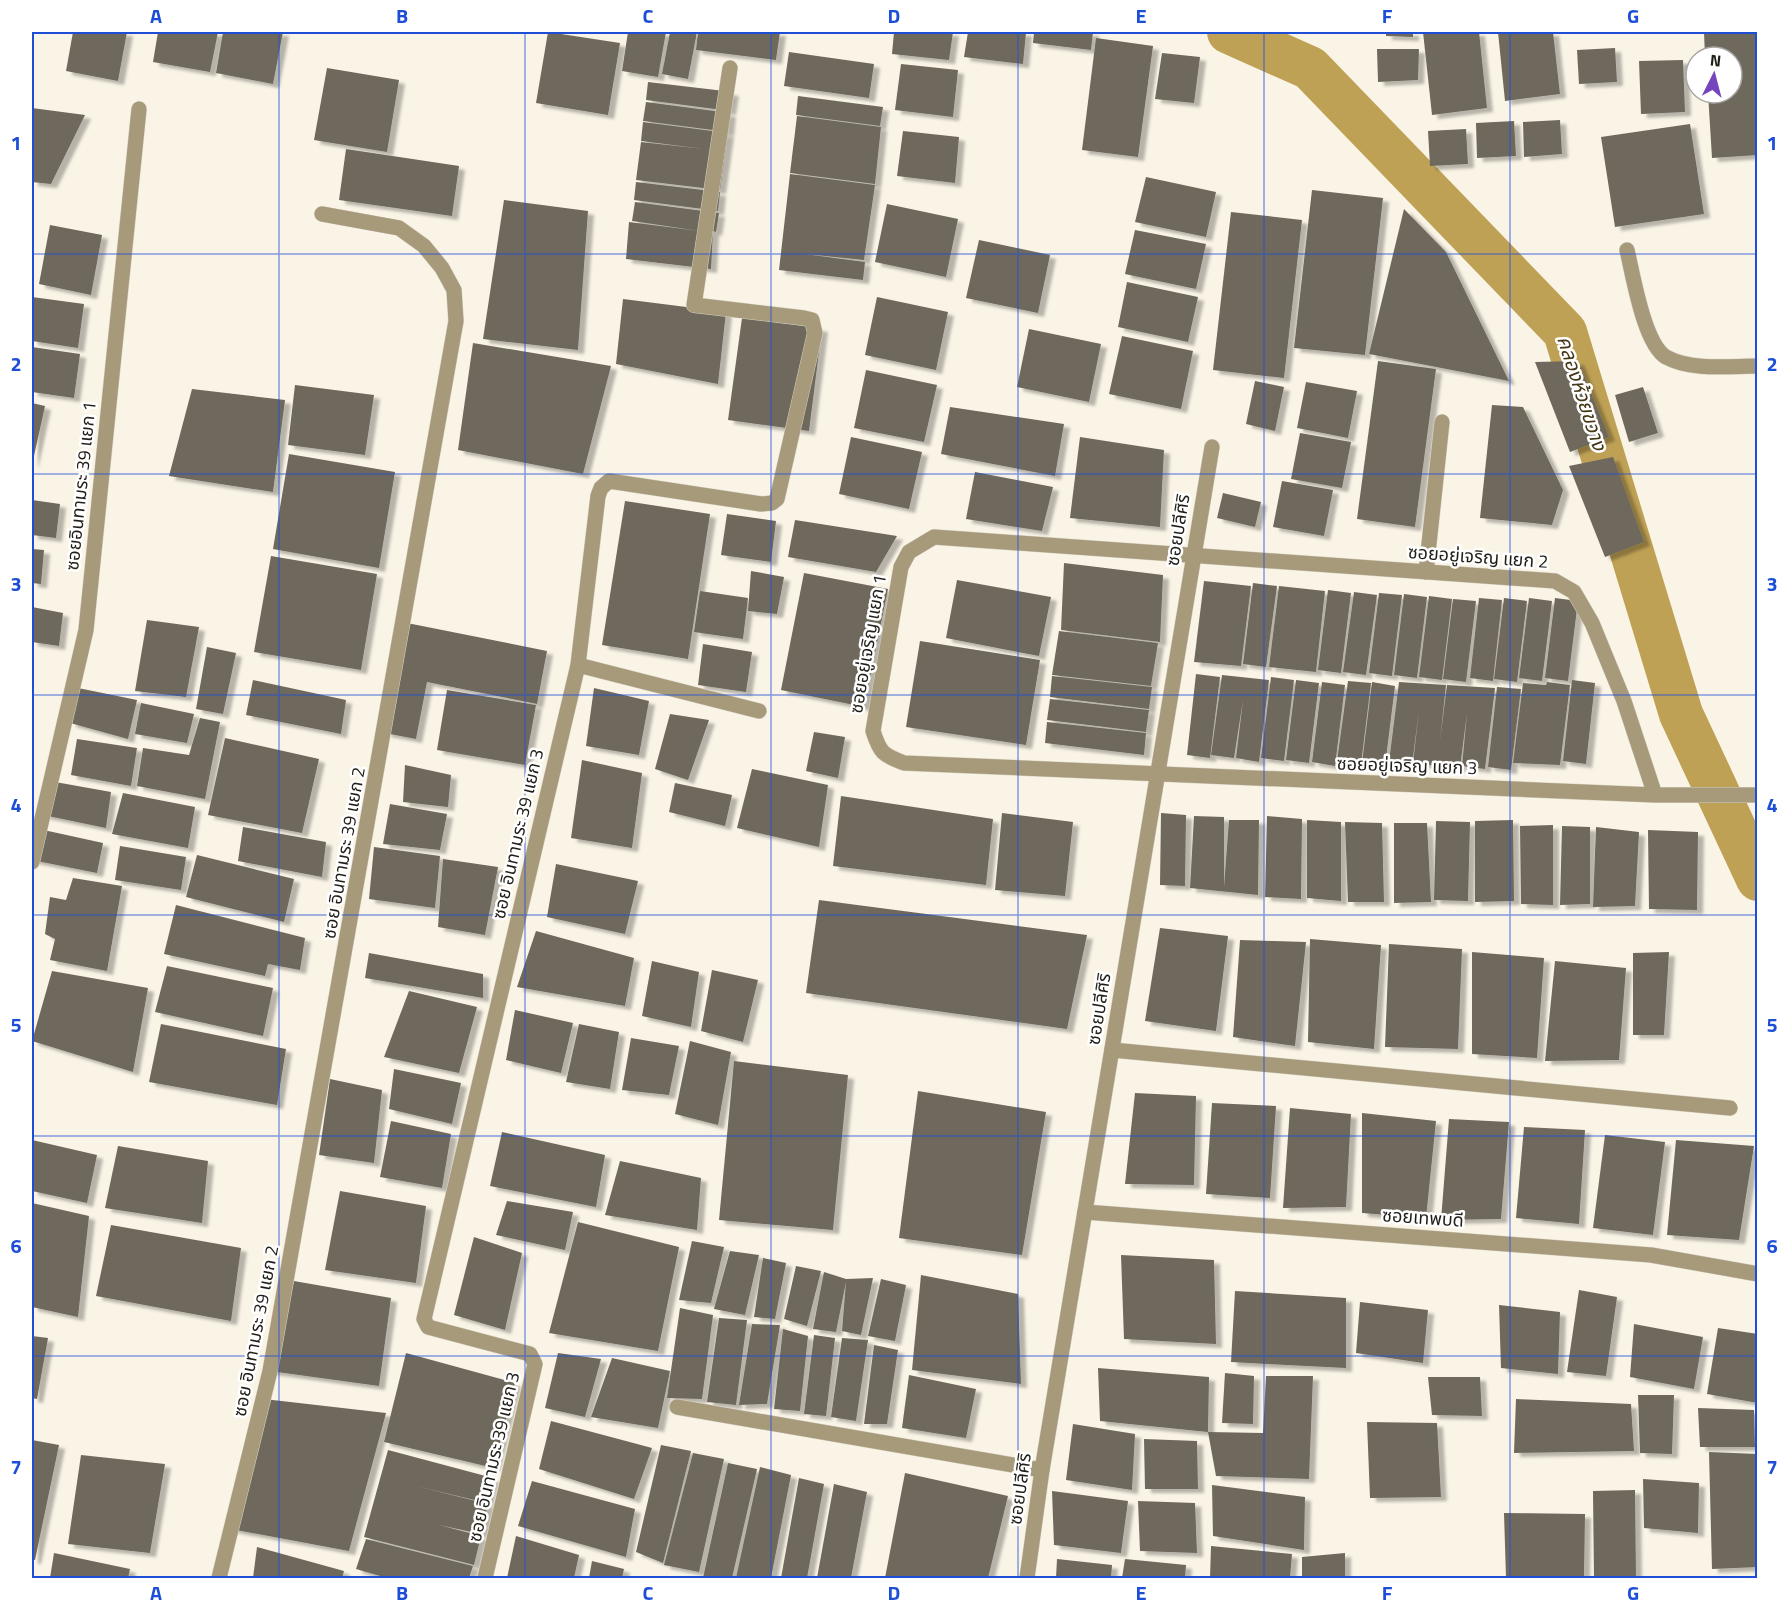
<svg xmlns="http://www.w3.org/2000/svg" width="1789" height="1610" font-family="'Titillium Web','Noto Sans Thai',sans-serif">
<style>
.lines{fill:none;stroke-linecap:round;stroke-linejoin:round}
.canal{stroke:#bfa155;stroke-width:44}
.building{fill:#6e695c;filter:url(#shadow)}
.minor-casing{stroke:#d7d2c5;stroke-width:16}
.minor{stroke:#a79a7b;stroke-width:15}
.grid{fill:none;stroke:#1d4ed8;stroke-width:1.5;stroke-opacity:0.55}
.labels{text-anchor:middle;stroke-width:5;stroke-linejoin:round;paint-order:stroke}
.street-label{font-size:18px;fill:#201e18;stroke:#fff}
.water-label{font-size:20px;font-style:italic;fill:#453817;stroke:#fff}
.neatline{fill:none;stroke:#1d4ed8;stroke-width:2}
.grid-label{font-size:20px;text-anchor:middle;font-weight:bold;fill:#1d4ed8}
</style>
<defs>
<filter id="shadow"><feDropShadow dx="6" dy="4" stdDeviation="1.5" flood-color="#0004"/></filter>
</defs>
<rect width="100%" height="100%" fill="#faf4e6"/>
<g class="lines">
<path class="canal" d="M1229,32L1310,68L1565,332L1681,714L1758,879"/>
</g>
<g class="building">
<path d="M73,32H127L118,81L66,71Z"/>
<path d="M158,32H218L210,72L153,62Z"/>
<path d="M223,32H283L273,84L216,73Z"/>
<path d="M548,32L620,43L608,115L536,103Z"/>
<path d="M628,32H666L658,77L622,71Z"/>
<path d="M670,32H697L688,79L662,74Z"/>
<path d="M698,32H780L776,60L696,50Z"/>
<path d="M894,32H953L949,60L892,54Z"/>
<path d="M968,32H1026L1023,64L964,57Z"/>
<path d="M1034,32H1093L1091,50L1033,43Z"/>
<path d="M1386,32H1413V37L1386,36Z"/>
<path d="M1423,32H1479L1487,108L1432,115Z"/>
<path d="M1498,32H1553L1560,94L1505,101Z"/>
<path d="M1704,32H1758V155L1712,158L1708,93H1732V57H1705Z"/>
<path d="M1096,38L1153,46L1138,157L1082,150Z"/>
<path d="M1615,48L1617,82L1579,84L1577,50Z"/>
<path d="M1377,49H1419L1418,80L1378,82Z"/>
<path d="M789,52L874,64L869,98L784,86Z"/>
<path d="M1162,53L1200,57L1194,103L1155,99Z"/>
<path d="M1683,60L1685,112L1641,114L1639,61Z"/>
<path d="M901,64L958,70L953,117L895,110Z"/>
<path d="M327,68L399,80L387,152L314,140Z"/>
<path d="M648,82L733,92L730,111L646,100Z"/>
<path d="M798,96L883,107L880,126L796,115Z"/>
<path d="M646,102L730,113L728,132L643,121Z"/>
<path d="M32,108L85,115L51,184L32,182Z"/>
<path d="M797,116L881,127L875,184L790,173Z"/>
<path d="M1560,120L1562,154L1524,157L1523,122Z"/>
<path d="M1514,121L1516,156L1477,158L1476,123Z"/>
<path d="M643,122L728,133L720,190L636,180L641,142L704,149L641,141Z"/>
<path d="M1690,124L1704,214L1615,227L1601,137Z"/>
<path d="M1466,129L1468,164L1430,166L1428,131Z"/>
<path d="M903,131L959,137L955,183L897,176Z"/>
<path d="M346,149L459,166L452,216L339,200Z"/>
<path d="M790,174L875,185L864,260L805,254L865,262L863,280L779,270Z"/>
<path d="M1146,177L1216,192L1206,237L1135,222Z"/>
<path d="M636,182L720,192L718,211L634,200Z"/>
<path d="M1312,190L1383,198L1365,355L1294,348Z"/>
<path d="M504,200L588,211L578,350L483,339Z"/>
<path d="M635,202L719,213L716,232L713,231L711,269L626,259L629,222L700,231L632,221Z"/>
<path d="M887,204L958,219L946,277L875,262Z"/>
<path d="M1404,209L1446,252L1509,381L1369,354Z"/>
<path d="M1231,212L1302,220L1284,378L1213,370Z"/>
<path d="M50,225L102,235L91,295L39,284Z"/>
<path d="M1135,230L1206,244L1196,289L1125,274Z"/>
<path d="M979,240L1050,255L1038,313L966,298Z"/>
<path d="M1127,282L1198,297L1188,342L1118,327Z"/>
<path d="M32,297L84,304L78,348L32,341Z"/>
<path d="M877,297L948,312L936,370L865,355Z"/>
<path d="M623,299L726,312L718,384L616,364Z"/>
<path d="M742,318L822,328L809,431L728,420Z"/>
<path d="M1029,329L1101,344L1089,402L1017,387Z"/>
<path d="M1122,336L1193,351L1181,409L1109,394Z"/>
<path d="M473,343L611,366L583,474L458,450Z"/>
<path d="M32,347L80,354L74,398L32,392Z"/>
<path d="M1378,361L1436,369L1415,527L1357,519Z"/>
<path d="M1578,361L1609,437L1570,452L1535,362Z"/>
<path d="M866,370L937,385L924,442L854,428Z"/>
<path d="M1255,381L1284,387L1275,431L1246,424Z"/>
<path d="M1306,382L1357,391L1348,438L1297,428Z"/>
<path d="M295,385L374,395L365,455L288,445Z"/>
<path d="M1643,387L1658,433L1629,442L1615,395Z"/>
<path d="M192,389L285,400L273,492L169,476Z"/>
<path d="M32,403L45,406L32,465Z"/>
<path d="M1492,405L1523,407L1563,490L1552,525L1480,518Z"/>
<path d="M950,407L1064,424L1055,476L941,454Z"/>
<path d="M1300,433L1351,442L1342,488L1291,479Z"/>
<path d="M851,437L922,452L909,509L839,494Z"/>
<path d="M1080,437L1164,450L1160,527L1070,518Z"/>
<path d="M289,454L395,472L379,568L273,549Z"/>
<path d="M1613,457L1644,542L1605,557L1569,466Z"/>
<path d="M975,472L1053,487L1042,531L966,519Z"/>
<path d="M1282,481L1333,490L1324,536L1273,527Z"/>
<path d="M1223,493L1261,502L1255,527L1217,518Z"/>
<path d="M32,500L60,504L56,538L32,535Z"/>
<path d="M625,501L710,514L688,659L602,645Z"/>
<path d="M727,514L776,521L771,562L721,555Z"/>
<path d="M795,520L897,536L876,572L788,557Z"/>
<path d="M32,549L44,550L41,584L32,583Z"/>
<path d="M271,556L377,574L361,670L254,652Z"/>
<path d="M1064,563L1163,575L1160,642L1061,630Z"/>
<path d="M751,571L784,577L777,614L748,611Z"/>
<path d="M804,573L888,589L864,707L781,690Z"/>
<path d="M957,580L1051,597L1039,656L946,638Z"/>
<path d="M1204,581L1251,586L1241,666L1194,662Z"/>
<path d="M1253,583L1277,586L1266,667L1243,664Z"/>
<path d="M1279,586L1325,591L1316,672L1269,667Z"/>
<path d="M1328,590L1351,593L1341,673L1318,670Z"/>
<path d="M700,591L748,598L743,639L694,632Z"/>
<path d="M1354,592L1377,595L1366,675L1343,672Z"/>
<path d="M1379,593L1402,595L1392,676L1369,673Z"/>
<path d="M1404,594L1427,597L1417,678L1394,675Z"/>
<path d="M1429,596L1452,599L1442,680L1419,677Z"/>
<path d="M1479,598L1502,600L1493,681L1470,678Z"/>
<path d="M1504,598L1527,601L1517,682L1494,679Z"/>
<path d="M1529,598L1552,601L1542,681L1519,678Z"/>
<path d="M1555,598L1578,601L1568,681L1545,678Z"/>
<path d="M1453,599L1476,601L1466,682L1443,679Z"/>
<path d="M32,607L63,613L59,646L32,642Z"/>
<path d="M147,620L199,627L186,697L135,691Z"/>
<path d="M407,623L547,651L537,704L427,682L416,739L385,733Z"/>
<path d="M1059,631L1158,643L1151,686L1052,675Z"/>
<path d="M920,641L1040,660L1026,745L906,727Z"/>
<path d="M703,644L752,652L746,692L698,685Z"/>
<path d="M207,647L236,653L223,714L196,709Z"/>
<path d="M1196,674L1220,677L1210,758L1187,755Z"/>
<path d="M1222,675L1269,680L1259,762L1236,758L1243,700L1234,758L1211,755Z"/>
<path d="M1052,676L1152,687L1149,709L1050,697Z"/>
<path d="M1271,677L1294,680L1284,761L1261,758Z"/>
<path d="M253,680L346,700L341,734L246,715Z"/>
<path d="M1296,680L1319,683L1309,763L1286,760Z"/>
<path d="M1572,680L1595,683L1586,764L1563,761Z"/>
<path d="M1348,681L1371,683L1361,764L1337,761Z"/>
<path d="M1322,682L1345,685L1335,766L1312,762Z"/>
<path d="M1372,682L1395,686L1385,766L1362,763Z"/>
<path d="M1399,682L1446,685L1440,741L1447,685L1495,688L1485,769L1462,766L1467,713L1460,768L1413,763L1419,710L1412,765L1389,762Z"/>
<path d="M1547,682L1570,685L1560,765L1513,763L1523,683L1546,685Z"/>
<path d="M1497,687L1521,689L1511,770L1488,767Z"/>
<path d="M78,688L137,700L128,739L70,723Z"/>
<path d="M594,688L649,701L639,755L586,746Z"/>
<path d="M447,690L536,705L525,765L437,750Z"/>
<path d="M1050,699L1149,710L1146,732L1047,720Z"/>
<path d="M141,703L194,714L187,743L135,734Z"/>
<path d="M670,714L709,720L688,780L655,769Z"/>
<path d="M200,718L220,722L205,799L137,786L143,748L189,755Z"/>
<path d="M1047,722L1146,733L1144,755L1045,743Z"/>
<path d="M814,732L845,737L838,778L806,771Z"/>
<path d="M225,738L319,759L302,833L208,815Z"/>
<path d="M77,739L137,748L131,786L71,775Z"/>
<path d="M582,760L642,773L632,848L571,838Z"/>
<path d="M405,765L451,775L448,807L403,802Z"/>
<path d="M752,769L828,785L819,847L737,828Z"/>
<path d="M44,780L111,792L106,828L43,815Z"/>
<path d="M675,783L732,795L725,826L669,812Z"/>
<path d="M123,793L195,807L188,848L112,834Z"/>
<path d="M841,796L993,819L986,885L833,866Z"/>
<path d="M390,804L447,814L440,850L383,844Z"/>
<path d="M1002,813L1073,822L1065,896L995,890Z"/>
<path d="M1161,813L1186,815L1185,886L1160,885Z"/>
<path d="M1194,816L1224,817V887L1229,820H1259L1258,895L1190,888Z"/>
<path d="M1267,816L1302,819L1301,899L1265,897Z"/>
<path d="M1307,820L1341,822V901L1307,898Z"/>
<path d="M1513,820L1514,901L1475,902V821Z"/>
<path d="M1436,821L1470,822L1468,901L1434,900Z"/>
<path d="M1345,822L1382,823L1384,902H1348Z"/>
<path d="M1394,823H1427L1431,902L1394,903Z"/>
<path d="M1553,825V905L1521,904L1520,826Z"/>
<path d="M1562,826L1590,827V904L1560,905Z"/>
<path d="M243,827L326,842L322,877L238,861Z"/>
<path d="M1596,827L1639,832L1635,906L1593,907Z"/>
<path d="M39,829L103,843L97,873L32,860Z"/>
<path d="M1648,830L1698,832L1697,910L1649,909Z"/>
<path d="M120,846L186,857L181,890L115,880Z"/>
<path d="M374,847L440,856L435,908L369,899Z"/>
<path d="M197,855L294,879L284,922L186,897Z"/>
<path d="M443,859L498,867L485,935L438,927Z"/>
<path d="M556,864L638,881L625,934L547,917Z"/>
<path d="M73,878L122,886L107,971L50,960L55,939L45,934L50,897L66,900Z"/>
<path d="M819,900L1087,935L1067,1029L806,993Z"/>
<path d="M176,905L305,938L300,970L268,964L265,976L164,954Z"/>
<path d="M1160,928L1228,936L1216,1031L1145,1021Z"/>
<path d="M536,931L634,958L625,1006L517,987Z"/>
<path d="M1310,939L1381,945L1374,1049L1308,1042Z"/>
<path d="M1240,940L1306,942L1295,1046L1233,1037Z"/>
<path d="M1389,944L1462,949L1458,1049L1385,1047Z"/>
<path d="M1472,952L1544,958L1537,1058L1472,1054Z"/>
<path d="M1669,952L1664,1035H1633V953Z"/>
<path d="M369,953L483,974V998L365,978Z"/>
<path d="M652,961L699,972L691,1027L642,1016Z"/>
<path d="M1555,961L1626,968L1619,1060L1545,1061Z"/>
<path d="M167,966L273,988L263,1036L155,1012Z"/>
<path d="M712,970L758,980L743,1042L701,1031Z"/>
<path d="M52,971L148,988L133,1072L32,1041Z"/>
<path d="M409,991L477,1007L459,1073L384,1057Z"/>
<path d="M515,1010L573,1023L561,1073L506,1060Z"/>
<path d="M161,1024L286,1049L277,1105L149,1082Z"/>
<path d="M579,1024L619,1032L610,1089L566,1082Z"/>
<path d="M631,1038L679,1046L669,1095L622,1090Z"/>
<path d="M690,1041L731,1052L718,1125L675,1114Z"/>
<path d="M734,1061L848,1075L833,1230L719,1220Z"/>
<path d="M394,1069L461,1083L452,1124L389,1109Z"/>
<path d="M330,1079L382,1090L374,1163L319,1155Z"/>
<path d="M918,1091L1046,1112L1022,1255L899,1238Z"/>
<path d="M1135,1093L1196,1096L1194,1185L1125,1184Z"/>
<path d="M1212,1103L1276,1106L1270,1198L1206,1194Z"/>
<path d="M1290,1108L1351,1114L1346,1207L1283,1208Z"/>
<path d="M1362,1113L1436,1121L1426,1218L1362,1213Z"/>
<path d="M1449,1119L1509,1122L1501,1219L1441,1220Z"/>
<path d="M391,1121L451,1134L442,1188L380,1177Z"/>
<path d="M1524,1127L1585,1130L1579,1224L1516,1218Z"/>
<path d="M502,1132L605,1155L596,1207L490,1186Z"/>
<path d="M1605,1135L1665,1142L1653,1235L1593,1228Z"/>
<path d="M32,1140L97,1155L87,1203L32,1191Z"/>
<path d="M1676,1140L1754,1146L1739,1240L1667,1235Z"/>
<path d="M118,1146L208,1161L202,1223L105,1208Z"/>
<path d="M620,1161L701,1178L697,1230L605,1215Z"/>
<path d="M340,1191L426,1206L416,1283L325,1270Z"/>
<path d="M507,1201L573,1212L565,1250L496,1235Z"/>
<path d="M32,1203L89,1216L78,1317L32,1307Z"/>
<path d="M578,1222L679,1247L658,1351L549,1333Z"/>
<path d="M111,1225L241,1248L231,1321L96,1296Z"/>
<path d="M474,1237L522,1253L505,1330L454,1315Z"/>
<path d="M692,1241L724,1247L711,1303L679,1300Z"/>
<path d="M730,1251L759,1255L745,1315L714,1309Z"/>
<path d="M1121,1255L1214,1260L1216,1344L1124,1339Z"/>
<path d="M763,1258L786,1263L775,1319L754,1317Z"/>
<path d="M796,1266L821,1271L807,1326L784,1319Z"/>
<path d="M824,1272L846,1279L873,1278L861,1335L842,1331L846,1282L836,1332L813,1329Z"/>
<path d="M921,1275L1018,1294L1021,1384L912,1370Z"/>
<path d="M881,1279L906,1285L895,1341L868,1336Z"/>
<path d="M294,1281L391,1298L379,1386L270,1371Z"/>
<path d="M1579,1290L1617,1297L1606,1376L1567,1372Z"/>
<path d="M1235,1291L1346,1298V1368L1231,1362Z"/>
<path d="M1360,1302L1428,1310L1423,1363L1356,1353Z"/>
<path d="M1499,1305L1560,1312L1558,1374L1501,1368Z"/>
<path d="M680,1308L713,1315L702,1399L667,1398Z"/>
<path d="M719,1318L747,1320L736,1405L707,1402Z"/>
<path d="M752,1324L780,1325L767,1404L739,1405Z"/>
<path d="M1634,1324L1703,1337L1694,1389L1630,1377Z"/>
<path d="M1718,1328L1758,1334V1403L1707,1394Z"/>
<path d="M783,1329L808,1336L800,1411L774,1409Z"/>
<path d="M814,1335L835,1338L826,1416L804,1414Z"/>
<path d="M32,1336L48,1338L37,1399L32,1398Z"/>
<path d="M842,1338L868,1340L856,1421L831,1417Z"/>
<path d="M874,1345L898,1350L887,1424H864Z"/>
<path d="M406,1353L515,1383L494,1468L384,1442Z"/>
<path d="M558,1353L601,1359L585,1417L545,1408Z"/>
<path d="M612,1358L670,1371L658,1428L591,1417Z"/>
<path d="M1098,1368L1209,1377L1208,1432L1100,1421Z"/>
<path d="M1225,1373L1254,1376L1253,1424L1222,1423Z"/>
<path d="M909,1375L976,1389L966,1438L902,1428Z"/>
<path d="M1266,1376H1313L1309,1479L1216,1476L1208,1432L1263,1433Z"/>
<path d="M1428,1377H1480L1482,1416L1432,1415Z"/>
<path d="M1638,1395H1674L1672,1454L1640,1453Z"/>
<path d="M264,1399L386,1413L349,1551L231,1529Z"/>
<path d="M1516,1399L1631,1404L1634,1451L1514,1453Z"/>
<path d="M1698,1408L1754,1410L1755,1447H1700Z"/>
<path d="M551,1421L652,1448L634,1499L539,1469Z"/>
<path d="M1367,1422L1437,1423L1441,1497L1370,1498Z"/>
<path d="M1073,1424L1135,1434L1132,1490L1066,1480Z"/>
<path d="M1144,1439L1197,1441L1198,1489H1145Z"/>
<path d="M32,1440L59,1445L35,1560H32Z"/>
<path d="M661,1445L691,1451L663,1563L636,1552Z"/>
<path d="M388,1450L493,1478L487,1503L416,1486L488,1504L481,1534L439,1525L481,1536L474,1565L364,1537Z"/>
<path d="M1709,1452L1758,1454V1567L1712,1569Z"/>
<path d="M693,1453L724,1459L699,1572L664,1565Z"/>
<path d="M81,1455L165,1464L150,1553L68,1544Z"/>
<path d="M728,1463L757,1469L732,1578H703Z"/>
<path d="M760,1467L791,1475L771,1578H736Z"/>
<path d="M905,1473L1008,1496L988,1578H885Z"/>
<path d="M799,1478L824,1484L807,1578H781Z"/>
<path d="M1643,1479L1699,1483L1698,1533L1644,1528Z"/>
<path d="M532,1481L635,1509L626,1557L518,1526Z"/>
<path d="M834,1484L867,1492L851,1578H817Z"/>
<path d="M1212,1485L1305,1497L1304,1550L1213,1536Z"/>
<path d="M1635,1490L1636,1578H1594L1593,1491Z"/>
<path d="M1052,1491L1128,1501L1121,1553L1054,1545Z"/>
<path d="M1138,1501L1195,1503L1197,1553L1140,1551Z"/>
<path d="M1504,1513L1585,1514L1584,1578H1506Z"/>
<path d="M516,1536L579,1555L574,1578H507Z"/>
<path d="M366,1539L473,1566L469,1578H387L356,1569Z"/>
<path d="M1211,1546L1292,1554L1290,1578H1210Z"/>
<path d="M257,1547L344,1571L342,1578H253Z"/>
<path d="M54,1553L130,1569L128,1578H50Z"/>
<path d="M1345,1553V1578H1302V1557Z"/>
<path d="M1057,1559L1112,1565L1111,1578H1056Z"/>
<path d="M1125,1559L1186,1565L1185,1578H1122Z"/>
<path d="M592,1561L624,1569L622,1578H589Z"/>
</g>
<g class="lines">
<g class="minor-casing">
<g id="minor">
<path d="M1627,250C1633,275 1644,344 1666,357C1691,371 1730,366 1758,366"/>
<path d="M1426,572L1442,422"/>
<path d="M578,665L759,711"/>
<path d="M1655,795L1624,701L1592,623L1574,592L1555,581L934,537L909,552L901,567L873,731C880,753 883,755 904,763L1655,795H1758"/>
<path d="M32,862L86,630L139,109"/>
<path d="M1112,1050L1730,1108"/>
<path d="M1085,1212L1651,1255L1758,1274"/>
<path d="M677,1407L1042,1470"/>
<path d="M219,1578L270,1371L456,321L454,290L442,268L424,246L399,228L322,214"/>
<path d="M485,1578L535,1364L530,1354L428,1327L424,1319L578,665L598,496L601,488L609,481L761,504L772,503L777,499L815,333L812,320L804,318L694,305L730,68"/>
<path d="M1027,1578L1042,1470L1212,447"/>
</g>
</g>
<use href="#minor" class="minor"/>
</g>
<path class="grid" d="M279,32V1578M525,32V1578M771,32V1578M1018,32V1578M1264,32V1578M1510,32V1578M32,254H1758M32,474H1758M32,695H1758M32,915H1758M32,1136H1758M32,1356H1758"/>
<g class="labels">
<g class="street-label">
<text transform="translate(81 486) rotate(-84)" y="6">ซอยอินทามระ 39 แยก 1</text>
<text transform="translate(1178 530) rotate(-81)" y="6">ซอยปลีศิริ</text>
<text transform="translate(1478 557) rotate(4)" y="6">ซอยอยู่เจริญ แยก 2</text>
<text transform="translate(868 644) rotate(-80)" y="6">ซอยอยู่เจริญ แยก 1</text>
<text transform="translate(1407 766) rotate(2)" y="6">ซอยอยู่เจริญ แยก 3</text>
<text transform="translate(518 834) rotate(-77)" y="6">ซอย อินทามระ 39 แยก 3</text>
<text transform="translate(344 853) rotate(-80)" y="6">ซอย อินทามระ 39 แยก 2</text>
<text transform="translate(1099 1009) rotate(-81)" y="6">ซอยปลีศิริ</text>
<text transform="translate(1423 1218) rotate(4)" y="6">ซอยเทพบดี</text>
<text transform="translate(256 1331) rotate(-79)" y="6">ซอย อินทามระ 39 แยก 2</text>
<text transform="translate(494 1457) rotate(-77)" y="6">ซอย อินทามระ 39 แยก 3</text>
<text transform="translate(1020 1489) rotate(-82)" y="6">ซอยปลีศิริ</text>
</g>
<g class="water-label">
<text transform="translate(1582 393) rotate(72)" y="7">คลองห้วยขวาง</text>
</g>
</g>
<rect width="1789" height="1610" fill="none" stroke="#ffffff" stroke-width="66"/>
<g transform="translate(1714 75) rotate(6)"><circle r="28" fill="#ffffff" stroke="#a6a5a3" stroke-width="1.5"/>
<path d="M0-4.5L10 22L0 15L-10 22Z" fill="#7445bc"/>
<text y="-9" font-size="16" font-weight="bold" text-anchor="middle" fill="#201e18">N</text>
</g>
<rect x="33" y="33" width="1723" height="1544" class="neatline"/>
<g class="grid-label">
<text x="156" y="23">A</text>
<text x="402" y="23">B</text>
<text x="648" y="23">C</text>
<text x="894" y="23">D</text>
<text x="1141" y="23">E</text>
<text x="1387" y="23">F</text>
<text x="1633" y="23">G</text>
<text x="16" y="150">1</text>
<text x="1772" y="150">1</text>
<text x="16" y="371">2</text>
<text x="1772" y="371">2</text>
<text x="16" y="591">3</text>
<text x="1772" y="591">3</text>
<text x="16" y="812">4</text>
<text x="1772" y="812">4</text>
<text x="16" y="1032">5</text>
<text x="1772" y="1032">5</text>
<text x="16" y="1253">6</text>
<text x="1772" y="1253">6</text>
<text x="16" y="1474">7</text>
<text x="1772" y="1474">7</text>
<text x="156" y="1600">A</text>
<text x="402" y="1600">B</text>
<text x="648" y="1600">C</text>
<text x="894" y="1600">D</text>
<text x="1141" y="1600">E</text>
<text x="1387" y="1600">F</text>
<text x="1633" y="1600">G</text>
</g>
</svg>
